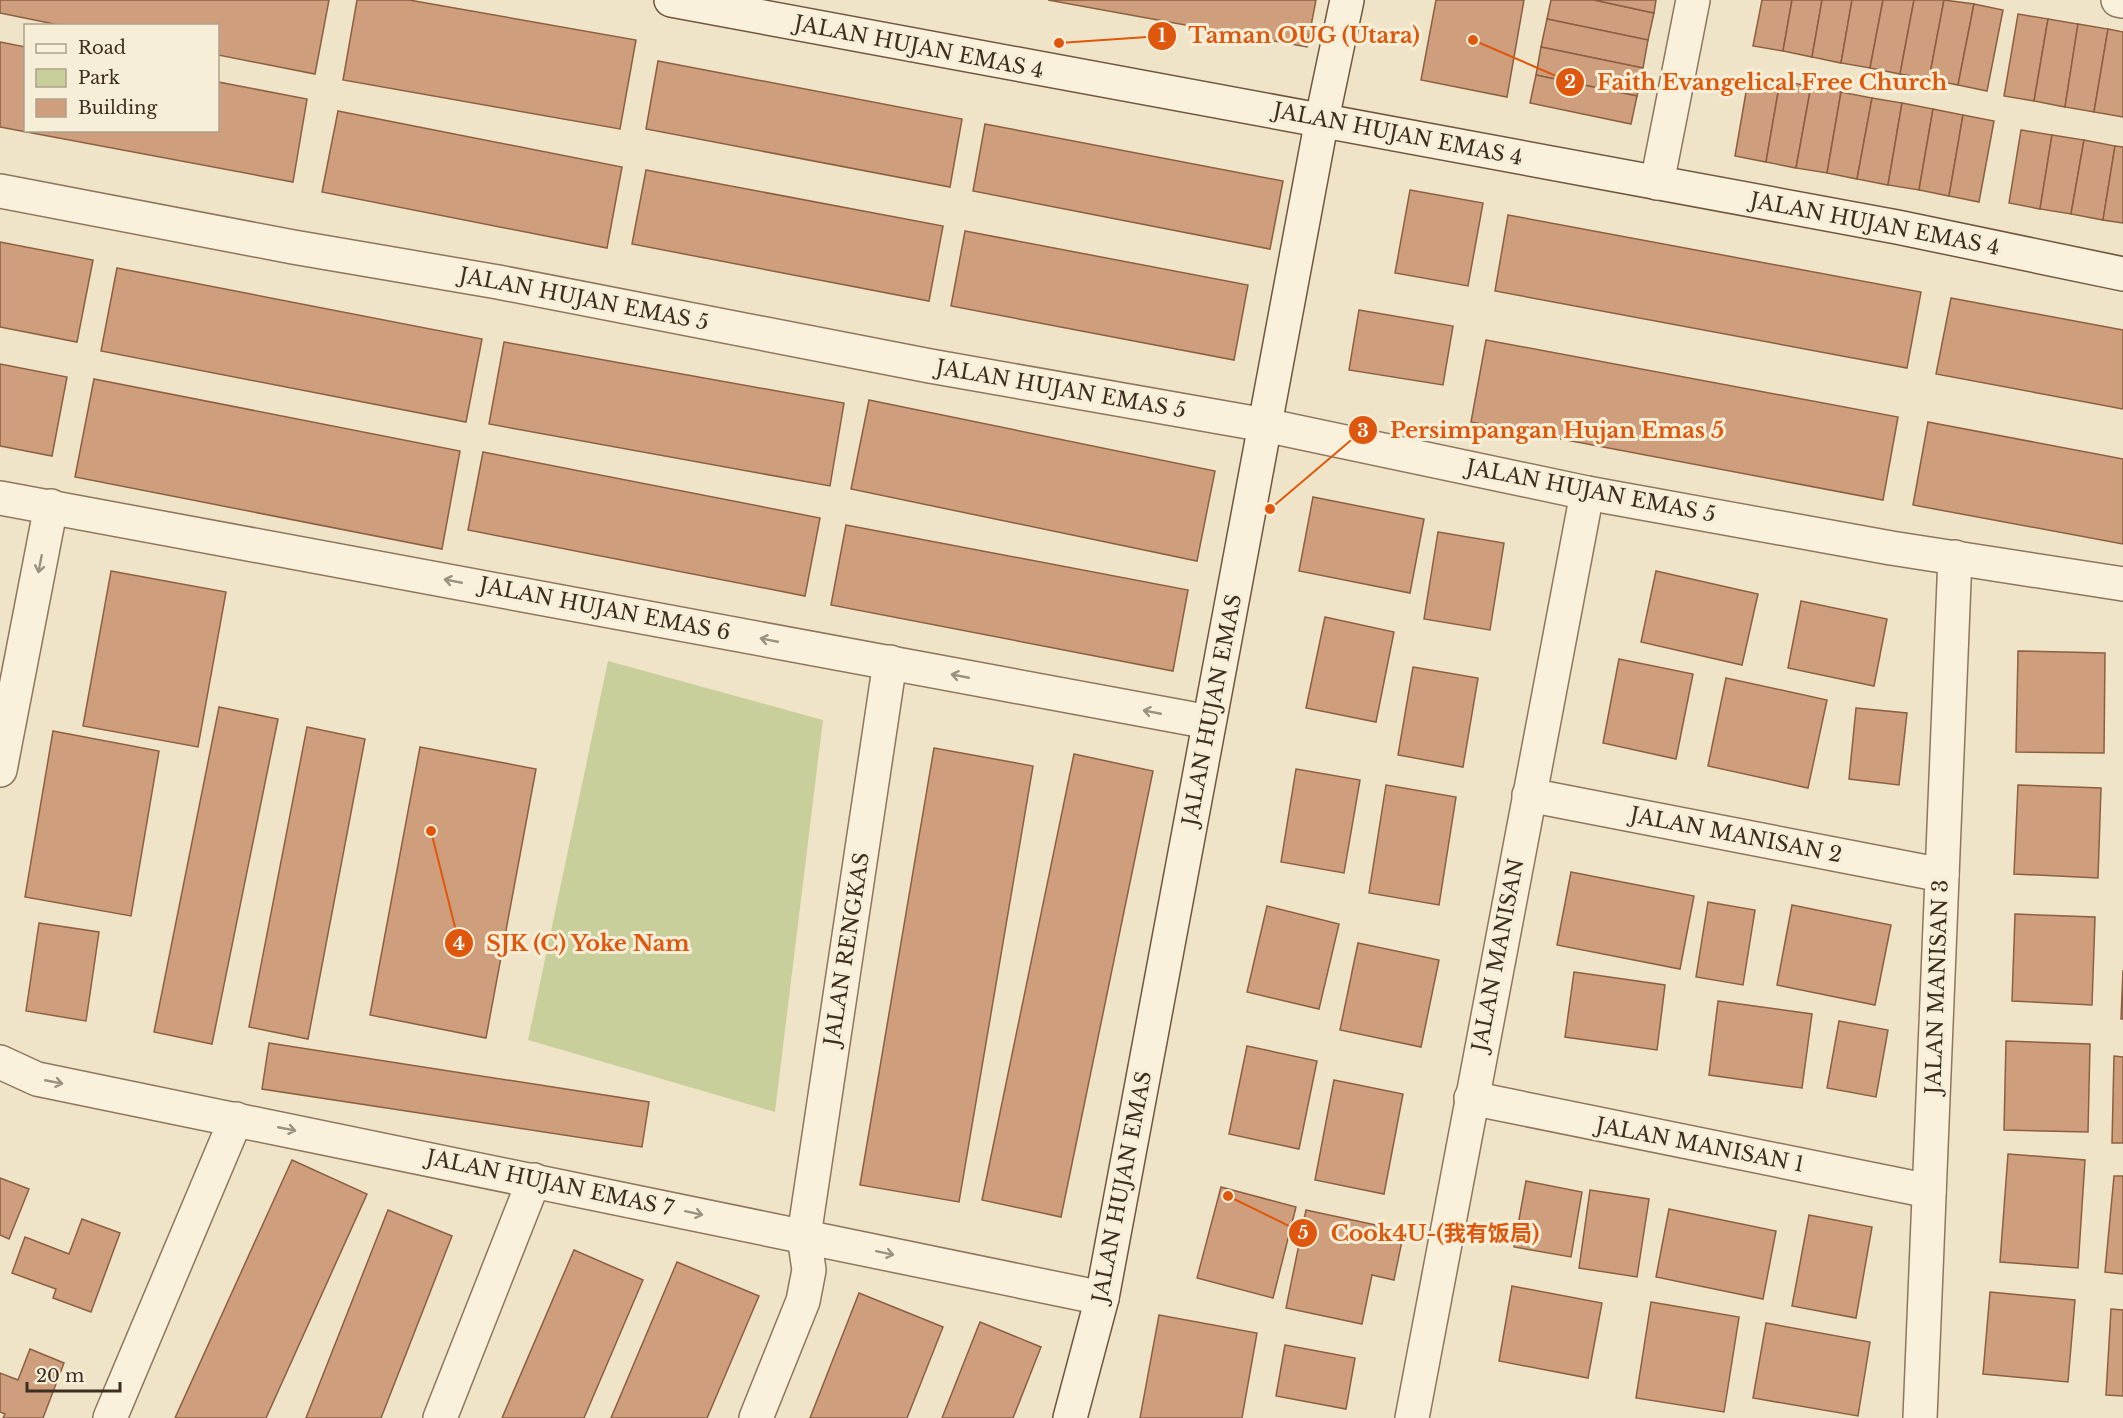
<svg xmlns="http://www.w3.org/2000/svg" width="2123" height="1418" font-family="'Libre Baskerville','Noto Sans SC',serif">
<style>
.green{fill:#c9cf9b}
.building{fill:#cf9f7d;stroke:#8d5f41;stroke-width:1.5}
.lines{fill:none;stroke-linecap:round;stroke-linejoin:round}
.street-casing{stroke:#8d765c;stroke-width:36}
.secondary-casing{stroke:#6f573f;stroke-width:36}
.street{stroke:#faf1dc;stroke-width:33}
.secondary{stroke:#faf1dc;stroke-width:33}
.oneway{stroke:#9c907e}
.labels{text-anchor:middle;stroke-width:6;stroke-linejoin:round;paint-order:stroke}
.street-label{font-size:21px;fill:#3d2e20;stroke:#f7eed8}
.leader{fill:none;stroke:#df570d;stroke-width:2}
.callout-dot{fill:#df570d;stroke:#f7eed8;stroke-width:2}
.mark-label{font-size:18px;text-anchor:middle;font-weight:bold;fill:#fff}
.callout-label{font-size:22px;text-anchor:middle;font-weight:bold;fill:#df570d;stroke:#f7eed8;stroke-width:6;stroke-linejoin:round;paint-order:stroke}
</style>
<rect width="100%" height="100%" fill="#f0e4c8"/>
<path class="green" d="M608,661L823,720L775,1112L528,1040Z"/>
<g class="building">
<path d="M0,0H329L315,74L218,55V26H64L0,13Z"/>
<path d="M357,0H409L636,40L620,129L343,80Z"/>
<path d="M1048,0H1316L1307,47Z"/>
<path d="M1436,0H1524L1507,97L1421,80Z"/>
<path d="M1551,0H1594L1654,13L1648,40L1547,19Z"/>
<path d="M1594,0H1656L1654,13Z"/>
<path d="M1762,0H1792L1783,51L1753,46Z"/>
<path d="M1792,0H1822L1812,57L1783,51Z"/>
<path d="M1822,0H1852L1841,63L1812,57Z"/>
<path d="M1852,0H1883L1870,68L1841,63Z"/>
<path d="M1883,0H1914L1900,74L1870,68Z"/>
<path d="M1914,0H1944L1929,79L1900,74Z"/>
<path d="M1944,0L1974,4L1958,85L1929,79Z"/>
<path d="M1974,4L2003,10L1987,91L1958,85Z"/>
<path d="M2018,14L2048,19L2034,101L2004,96Z"/>
<path d="M1547,19L1648,40L1643,68L1541,47Z"/>
<path d="M2048,19L2078,24L2065,107L2034,101Z"/>
<path d="M2078,24L2108,29L2094,112L2065,107Z"/>
<path d="M2108,29L2123,32V117L2094,112Z"/>
<path d="M0,42L26,47V130H218V82L307,99L293,182L0,127Z"/>
<path d="M1541,47L1643,68L1637,96L1536,75Z"/>
<path d="M658,61L962,119L950,187L646,129Z"/>
<path d="M1536,75L1637,96L1631,124L1530,103Z"/>
<path d="M1749,75L1780,81L1766,162L1735,156Z"/>
<path d="M1780,81L1811,86L1796,168L1766,162Z"/>
<path d="M1811,86L1841,92L1827,173L1796,168Z"/>
<path d="M1841,92L1872,98L1857,179L1827,173Z"/>
<path d="M1872,98L1902,103L1888,185L1857,179Z"/>
<path d="M1902,103L1933,109L1919,190L1888,185Z"/>
<path d="M1933,109L1963,115L1949,196L1919,190Z"/>
<path d="M338,111L622,167L607,248L322,192Z"/>
<path d="M1963,115L1994,121L1979,202L1949,196Z"/>
<path d="M985,124L1283,181L1270,249L973,191Z"/>
<path d="M2021,130L2052,135L2040,209L2009,203Z"/>
<path d="M2052,135L2084,140L2071,214L2040,209Z"/>
<path d="M2084,140L2115,146L2103,220L2071,214Z"/>
<path d="M2115,146L2123,147V223L2103,220Z"/>
<path d="M646,170L943,226L929,301L632,244Z"/>
<path d="M1410,190L1483,203L1468,286L1395,273Z"/>
<path d="M1508,215L1921,292L1907,368L1495,291Z"/>
<path d="M965,231L1248,285L1234,360L951,306Z"/>
<path d="M0,242L93,260L77,342L0,327Z"/>
<path d="M117,268L482,339L466,422L101,351Z"/>
<path d="M1951,298L2123,330V409L1936,374Z"/>
<path d="M1359,310L1453,326L1443,385L1349,370Z"/>
<path d="M1486,340L1898,417L1883,500L1471,422Z"/>
<path d="M504,342L844,403L830,486L489,424Z"/>
<path d="M0,364L67,377L52,456L0,446Z"/>
<path d="M94,379L460,451L442,549L75,477Z"/>
<path d="M869,400L1215,471L1197,561L851,489Z"/>
<path d="M1928,422L2123,459V544L1913,505Z"/>
<path d="M483,452L820,518L805,596L468,530Z"/>
<path d="M1313,497L1424,519L1410,593L1299,571Z"/>
<path d="M846,525L1188,590L1173,671L831,605Z"/>
<path d="M1438,532L1504,543L1490,630L1424,619Z"/>
<path d="M111,571L226,592L198,747L83,726Z"/>
<path d="M1656,571L1758,594L1742,665L1641,642Z"/>
<path d="M1801,601L1887,619L1874,686L1788,668Z"/>
<path d="M1325,617L1394,632L1376,722L1306,708Z"/>
<path d="M2018,651L2105,653L2104,753L2016,752Z"/>
<path d="M1619,659L1693,674L1676,759L1603,743Z"/>
<path d="M1413,667L1478,678L1463,767L1398,755Z"/>
<path d="M1726,678L1827,700L1808,788L1708,766Z"/>
<path d="M219,707L278,719L212,1044L154,1032Z"/>
<path d="M1856,708L1907,713L1899,785L1849,779Z"/>
<path d="M307,727L365,739L308,1039L249,1027Z"/>
<path d="M53,731L159,751L131,916L25,897Z"/>
<path d="M420,747L536,769L486,1038L370,1015Z"/>
<path d="M934,748L1033,766L959,1202L860,1185Z"/>
<path d="M1074,754L1153,771L1061,1217L982,1200Z"/>
<path d="M1296,769L1360,780L1344,873L1281,862Z"/>
<path d="M1386,785L1456,797L1439,905L1369,893Z"/>
<path d="M2018,785L2101,788L2098,878L2014,874Z"/>
<path d="M1571,872L1694,896L1680,969L1557,945Z"/>
<path d="M1708,902L1755,910L1743,985L1696,977Z"/>
<path d="M1792,905L1891,925L1875,1005L1777,985Z"/>
<path d="M1267,906L1339,924L1319,1009L1247,992Z"/>
<path d="M2015,914L2095,917L2092,1005L2012,1001Z"/>
<path d="M39,923L99,932L86,1021L26,1011Z"/>
<path d="M1358,943L1439,960L1421,1047L1340,1030Z"/>
<path d="M2123,970V1019H2121Z"/>
<path d="M1574,972L1665,985L1657,1050L1565,1037Z"/>
<path d="M1718,1001L1812,1014L1802,1088L1709,1075Z"/>
<path d="M1839,1021L1888,1030L1876,1097L1827,1088Z"/>
<path d="M2006,1041L2090,1044L2088,1132L2004,1130Z"/>
<path d="M269,1043L649,1102L642,1147L262,1089Z"/>
<path d="M1247,1046L1317,1061L1299,1149L1229,1134Z"/>
<path d="M2114,1056L2123,1057V1143H2112Z"/>
<path d="M1334,1080L1403,1094L1384,1194L1315,1180Z"/>
<path d="M2008,1154L2085,1160L2078,1268L2000,1262Z"/>
<path d="M292,1160L367,1194L266,1418H175Z"/>
<path d="M2114,1176H2123V1274L2105,1272Z"/>
<path d="M0,1178L29,1189L9,1239L0,1235Z"/>
<path d="M1526,1181L1582,1192L1571,1257L1514,1247Z"/>
<path d="M1221,1187L1296,1207L1273,1298L1197,1278Z"/>
<path d="M1590,1190L1649,1199L1637,1277L1579,1268Z"/>
<path d="M1669,1209L1776,1231L1763,1299L1656,1277Z"/>
<path d="M388,1210L452,1236L381,1418H306Z"/>
<path d="M1306,1210L1404,1231L1394,1280L1372,1275L1362,1324L1286,1308Z"/>
<path d="M1809,1215L1872,1227L1856,1318L1792,1306Z"/>
<path d="M82,1219L120,1233L91,1312L53,1298L56,1289L12,1273L25,1237L69,1254Z"/>
<path d="M574,1250L643,1280L584,1418H502Z"/>
<path d="M677,1262L759,1296L707,1418H611Z"/>
<path d="M1512,1286L1602,1303L1588,1378L1499,1361Z"/>
<path d="M1990,1292L2075,1300L2068,1382L1983,1374Z"/>
<path d="M859,1293L943,1327L907,1418H810Z"/>
<path d="M1651,1302L1739,1317L1724,1412L1636,1398Z"/>
<path d="M2111,1309L2123,1310V1396L2106,1395Z"/>
<path d="M1159,1315L1257,1333L1242,1418H1140Z"/>
<path d="M980,1322L1041,1347L1013,1418H942Z"/>
<path d="M1766,1323L1870,1342L1858,1416L1753,1398Z"/>
<path d="M1285,1345L1355,1358L1346,1409L1276,1396Z"/>
<path d="M30,1349L64,1363L43,1418H3L5,1414L0,1412V1373L18,1380Z"/>
</g>
<g class="lines">
<g class="street-casing">
<g id="street">
<path d="M2118,0L2123,1"/>
<path d="M1657,183L1693,0"/>
<path d="M0,191L293,247L498,282L930,366L1265,425L1587,493L1891,548L2123,584"/>
<path d="M0,498L1209,722"/>
<path d="M0,770L51,506"/>
<path d="M1529,795L1942,875"/>
<path d="M0,1062L37,1079L1102,1298"/>
<path d="M1471,1098L1929,1191"/>
<path d="M110,1418L236,1119"/>
<path d="M440,1418L534,1180"/>
<path d="M756,1418L803,1301L809,1270L804,1236L890,662"/>
<path d="M1412,1418L1587,493"/>
<path d="M1920,1418L1955,557"/>
</g>
</g>
<g class="secondary-casing">
<g id="secondary">
<path d="M671,0L1897,227L2123,274"/>
<path d="M1070,1418L1102,1298L1322,119L1347,0"/>
</g>
</g>
<use href="#street" class="street"/>
<use href="#secondary" class="secondary"/>
</g>
<defs><path id="oneway-shaft" d="M-6 0H5M1.5-3L5.5 0L1.5 3" fill="none" stroke-width="1.6" stroke-linecap="round" stroke-linejoin="round" transform="scale(1.5)"/></defs>
<g class="oneway">
<use href="#oneway-shaft" transform="translate(40 564) rotate(101)"/>
<use href="#oneway-shaft" transform="translate(453 581) rotate(-169)"/>
<use href="#oneway-shaft" transform="translate(769 640) rotate(-169)"/>
<use href="#oneway-shaft" transform="translate(960 676) rotate(-169)"/>
<use href="#oneway-shaft" transform="translate(1152 712) rotate(-169)"/>
<use href="#oneway-shaft" transform="translate(54 1082) rotate(11)"/>
<use href="#oneway-shaft" transform="translate(287 1129) rotate(11)"/>
<use href="#oneway-shaft" transform="translate(694 1213) rotate(12)"/>
<use href="#oneway-shaft" transform="translate(885 1253) rotate(12)"/>
</g>
<g class="labels">
<g class="street-label">
<text transform="translate(919 47) rotate(11)" y="7">JALAN HUJAN EMAS 4</text>
<text transform="translate(1398 134) rotate(11)" y="7">JALAN HUJAN EMAS 4</text>
<text transform="translate(1875 224) rotate(11)" y="7">JALAN HUJAN EMAS 4</text>
<text transform="translate(584 299) rotate(11)" y="7">JALAN HUJAN EMAS 5</text>
<text transform="translate(1061 389) rotate(10)" y="7">JALAN HUJAN EMAS 5</text>
<text transform="translate(1591 491) rotate(11)" y="7">JALAN HUJAN EMAS 5</text>
<text transform="translate(605 609) rotate(11)" y="7">JALAN HUJAN EMAS 6</text>
<text transform="translate(1212 710) rotate(-79)" y="7">JALAN HUJAN EMAS</text>
<text transform="translate(1736 835) rotate(11)" y="7">JALAN MANISAN 2</text>
<text transform="translate(847 949) rotate(-81)" y="7">JALAN RENGKAS</text>
<text transform="translate(1498 955) rotate(-79)" y="7">JALAN MANISAN</text>
<text transform="translate(1937 987) rotate(-88)" y="7">JALAN MANISAN 3</text>
<text transform="translate(1700 1145) rotate(11)" y="7">JALAN MANISAN 1</text>
<text transform="translate(550 1183) rotate(12)" y="7">JALAN HUJAN EMAS 7</text>
<text transform="translate(1122 1187) rotate(-79)" y="7">JALAN HUJAN EMAS</text>
</g>
</g>
<path class="leader" d="M1059 43L1162 36M1473 40L1570 82M1270 509L1363 430M431 831L459 943M1228 1196L1303 1233"/>
<g class="callout-dot">
<circle cx="1059" cy="43" r="6"/>
<circle cx="1473" cy="40" r="6"/>
<circle cx="1270" cy="509" r="6"/>
<circle cx="431" cy="831" r="6"/>
<circle cx="1228" cy="1196" r="6"/>
<circle cx="1162" cy="36" r="15"/>
<circle cx="1570" cy="82" r="15"/>
<circle cx="1363" cy="430" r="15"/>
<circle cx="459" cy="943" r="15"/>
<circle cx="1303" cy="1233" r="15"/>
</g>
<g class="mark-label">
<text x="1162" y="42">1</text>
<text x="1570" y="88">2</text>
<text x="1363" y="437">3</text>
<text x="459" y="950">4</text>
<text x="1303" y="1239">5</text>
</g>
<g class="callout-label">
<text x="1304" y="43">Taman OUG (Utara)</text>
<text x="1772" y="90">Faith Evangelical Free Church</text>
<text x="1557" y="438">Persimpangan Hujan Emas 5</text>
<text x="588" y="951">SJK (C) Yoke Nam</text>
<text x="1435" y="1241">Cook4U-(我有饭局)</text>
</g>
<rect x="24" y="24" width="195" height="108" fill="#f7eed8" stroke="#ada18e" stroke-width="1.5"/>
<rect x="36" y="44" width="30" height="9" fill="#faf1dc" stroke="#ada18e" stroke-width="1.5"/>
<text x="78" y="54" font-size="18" fill="#3d2e20">Road</text>
<rect x="36" y="69" width="30" height="18" fill="#c9cf9b" stroke="#ada18e" stroke-width="1.5"/>
<text x="78" y="84" font-size="18" fill="#3d2e20">Park</text>
<rect x="36" y="99" width="30" height="18" fill="#cf9f7d" stroke="#ada18e" stroke-width="1.5"/>
<text x="78" y="114" font-size="18" fill="#3d2e20">Building</text>
<path d="M27 1382v9h93v-9" fill="none" stroke="#3d2e20" stroke-width="3"/>
<text x="36" y="1382" font-size="18" fill="#3d2e20" stroke="#f7eed8" stroke-width="4.5" paint-order="stroke">20 m</text>
</svg>
